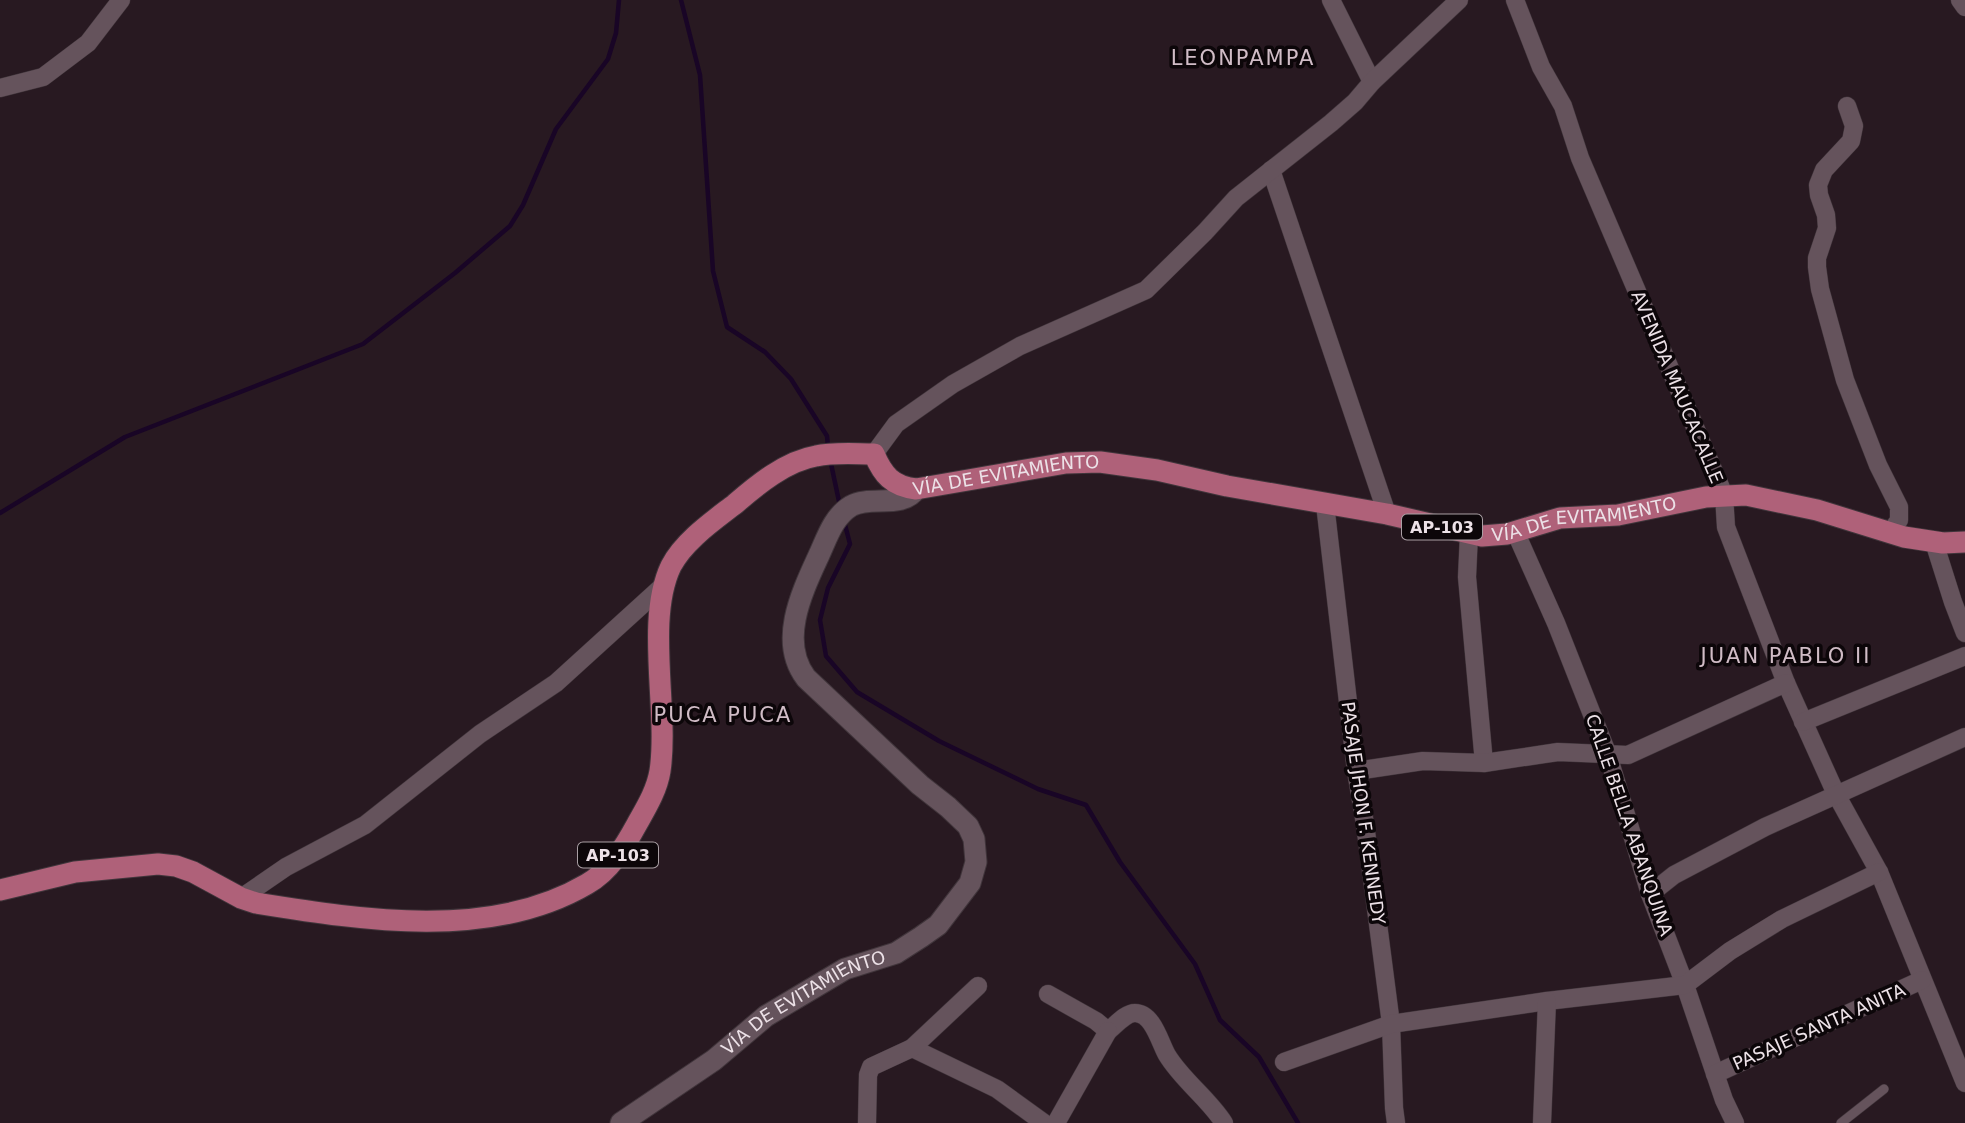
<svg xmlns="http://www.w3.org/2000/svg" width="1965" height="1123" font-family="'DejaVu Sans',sans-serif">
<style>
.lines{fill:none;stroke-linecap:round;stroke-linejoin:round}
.stream{stroke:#190526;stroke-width:4.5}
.service-casing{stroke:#40353b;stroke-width:10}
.minor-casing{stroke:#40353b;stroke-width:19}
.secondary-casing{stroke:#40353b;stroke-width:23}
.primary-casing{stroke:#40353b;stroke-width:23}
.service{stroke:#65535c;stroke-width:9}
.minor{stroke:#65535c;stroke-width:18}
.secondary{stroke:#65535c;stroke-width:21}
.primary{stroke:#af6179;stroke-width:21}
.labels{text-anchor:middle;stroke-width:7;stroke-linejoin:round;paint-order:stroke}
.shield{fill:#0c0609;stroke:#a99fa4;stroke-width:2}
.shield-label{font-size:16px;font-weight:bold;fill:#ece1e7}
.street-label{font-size:18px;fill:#ece1e7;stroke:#0c0609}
.quarter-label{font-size:21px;letter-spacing:2px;fill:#d0bcc6;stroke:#0c0609}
</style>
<rect width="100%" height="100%" fill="#281921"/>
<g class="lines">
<g class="stream">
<path d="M681,0L700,75L713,271L727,327L765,352L791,379L827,436L828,447"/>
<path d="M830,459L840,506"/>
<path d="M0,513L125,437L363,344L455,273L510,226L523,205L556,129L608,59L616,33L619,0"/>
<path d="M844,521L850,544L828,588L820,620L826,656L857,692L939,741L1038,789L1086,805L1120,862L1195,964L1220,1020L1259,1057L1298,1123"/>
</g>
<g class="service-casing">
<path id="service" d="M1841,1123L1884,1089"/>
</g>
<g class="minor-casing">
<g id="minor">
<path d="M1331,0L1372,82"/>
<path d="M1515,0L1541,67L1563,106L1580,158L1724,495L1726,527L1786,683L1836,794L1879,872L1965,1083"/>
<path d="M1960,0L1965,7"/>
<path d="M0,88L43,77L88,43L121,0"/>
<path d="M1847,106L1854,126L1851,141L1824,170L1818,185L1819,195L1826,215L1827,228L1817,258V267L1820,289L1845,380L1878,465L1899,507V520L1890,533"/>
<path d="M1271,170L1387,514"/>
<path d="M874,454L896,424L953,384L1020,346L1146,290L1205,232L1236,198L1331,123L1355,102L1372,82L1459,0"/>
<path d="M1325,504L1356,771L1365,824L1391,1024L1394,1108L1396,1123"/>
<path d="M1515,531L1556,623L1608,755L1650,894L1685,985L1724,1100L1735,1123"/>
<path d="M1469,534L1467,577L1484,763"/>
<path d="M1934,542L1953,602L1965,633"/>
<path d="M1803,722L1965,656"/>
<path d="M1356,771L1423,761L1484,763L1558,752L1628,755L1786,683"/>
<path d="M1650,894L1674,875L1765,827L1965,737"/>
<path d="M241,898L286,867L365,825L480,734L556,683L666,583"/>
<path d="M1048,994L1096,1021L1108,1031C1115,1026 1125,1013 1135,1013C1153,1013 1160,1043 1167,1055C1182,1080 1208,1098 1224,1123"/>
<path d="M912,1048L997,1089L1044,1123"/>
<path d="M1284,1062L1391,1024L1547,1001L1685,985L1730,951L1782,919L1879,872"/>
<path d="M1715,1074L1922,980"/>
<path d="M867,1123L868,1075L871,1067L912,1048L978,986"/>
<path d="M1056,1123L1108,1031"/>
<path d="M1542,1123L1547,1001"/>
</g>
</g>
<g class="secondary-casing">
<g id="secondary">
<path id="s1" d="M621,1123L714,1060L766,1016L808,991L845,969L896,953L921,937L938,925L970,883L976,862L974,839L968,826L948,807L920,785L806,678C778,641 802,592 819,555C827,538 833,517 851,506C870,495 903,509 916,489"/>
</g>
</g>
<g class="primary-casing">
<g id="primary">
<path id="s2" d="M0,890L75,872L158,864L176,866L193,872L241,898L256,903C362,920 490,941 587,884C610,871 625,846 637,824C646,808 657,790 660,771C669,711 645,620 671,566C684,541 713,521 735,504C757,485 786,461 816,456C834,452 855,454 874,454C883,475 892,486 916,489L1066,463L1100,462L1157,470L1227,486L1387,514L1482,536L1507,534L1560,518L1618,515L1706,497L1746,495L1817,510L1904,537L1943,543L1965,542"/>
</g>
</g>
<use href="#service" class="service"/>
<use href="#minor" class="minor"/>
<use href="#secondary" class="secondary"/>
<use href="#primary" class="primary"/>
</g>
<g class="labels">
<g class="shield">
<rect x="1402" y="514.5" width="80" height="25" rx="5"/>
<rect x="578" y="842.5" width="80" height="25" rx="5"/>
</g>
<g class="shield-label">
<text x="1442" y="533">AP-103</text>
<text x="618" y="861">AP-103</text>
</g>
<g class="street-label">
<text transform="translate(1677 387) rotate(67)" y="6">AVENIDA MAUCACALLE</text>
<text dy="6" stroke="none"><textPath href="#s2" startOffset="1342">VÍA DE EVITAMIENTO</textPath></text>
<text dy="6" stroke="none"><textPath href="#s2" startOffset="1930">VÍA DE EVITAMIENTO</textPath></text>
<text transform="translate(1363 813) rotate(82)" y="6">PASAJE JHON F. KENNEDY</text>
<text transform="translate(1629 825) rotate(71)" y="6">CALLE BELLA ABANQUINA</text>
<text dy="6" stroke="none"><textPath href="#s1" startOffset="220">VÍA DE EVITAMIENTO</textPath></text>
<text transform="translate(1819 1027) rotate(-24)" y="6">PASAJE SANTA ANITA</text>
</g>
<g class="quarter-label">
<text x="1243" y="65">LEONPAMPA</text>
<text x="1786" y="663">JUAN PABLO II</text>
<text x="723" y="722">PUCA PUCA</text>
</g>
</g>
</svg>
